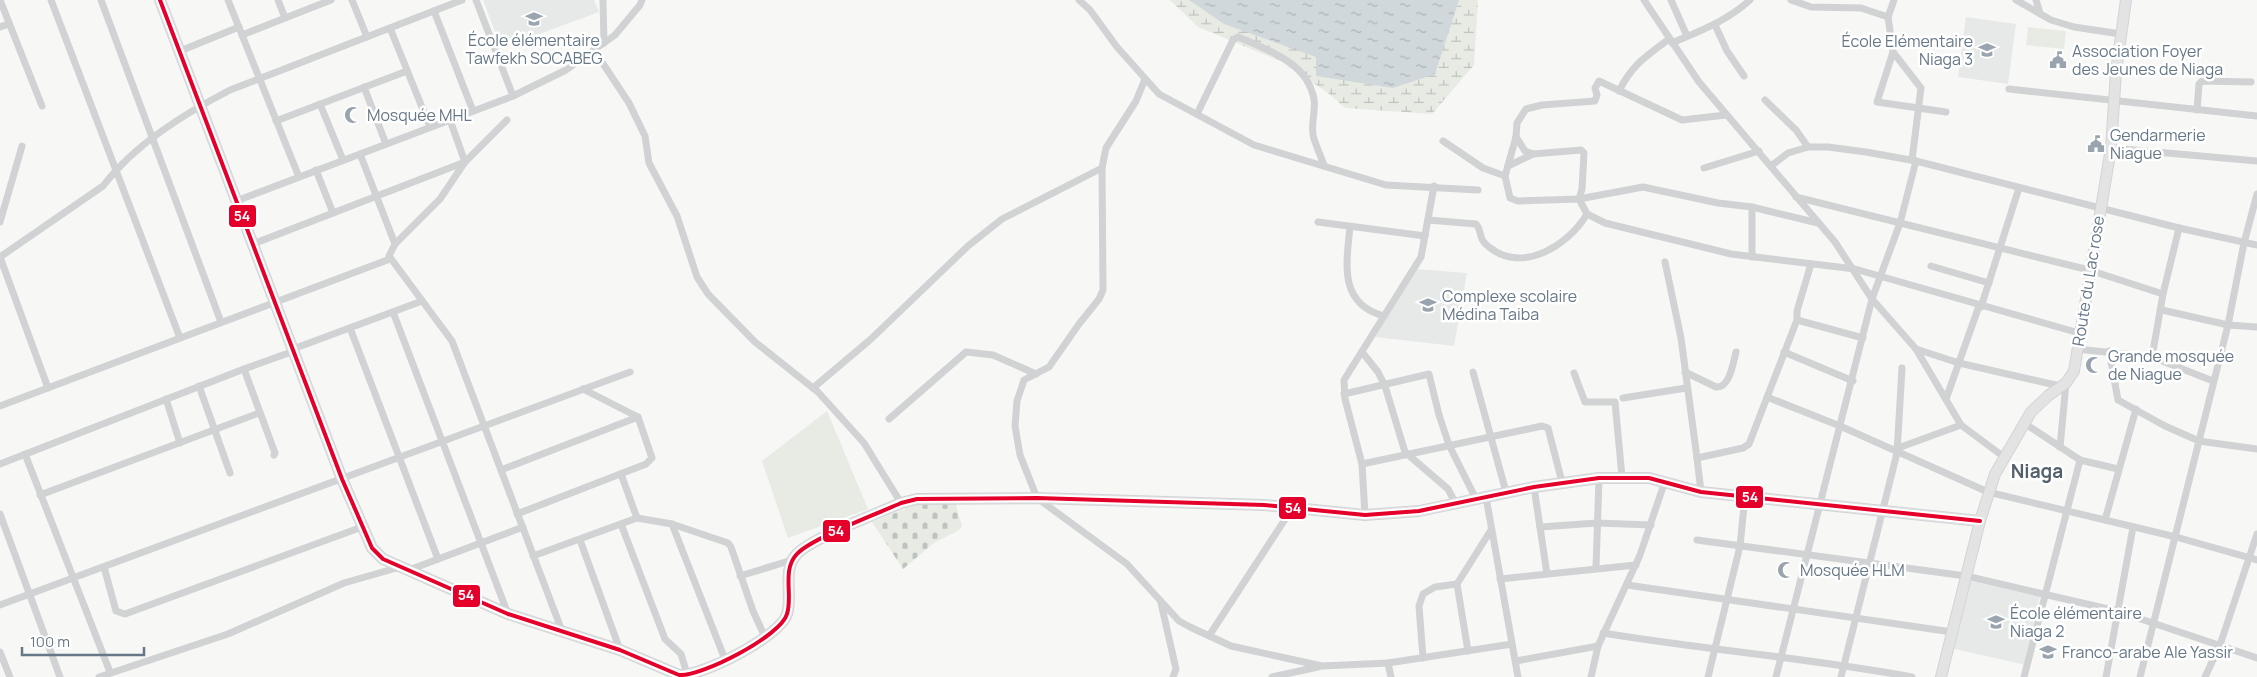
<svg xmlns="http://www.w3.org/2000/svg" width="2257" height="677" font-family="Manrope,sans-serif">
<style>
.built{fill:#e7e9e9}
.green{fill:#e7ebe4}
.wetland{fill:url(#wetland-marsh)}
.cemetery{fill:url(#cemetery-stones)}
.water{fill:url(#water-ripples)}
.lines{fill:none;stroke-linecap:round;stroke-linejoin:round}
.secondary-casing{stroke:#d2d4d6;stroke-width:12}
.street{stroke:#d1d2d3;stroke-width:7}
.secondary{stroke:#e3e3e4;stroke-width:10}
.bus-1-casing{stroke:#fff;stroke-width:8}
.bus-1{stroke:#e4002b;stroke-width:4}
.labels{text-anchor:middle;stroke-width:5;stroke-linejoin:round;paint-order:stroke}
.poi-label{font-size:16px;fill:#667888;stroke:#fff;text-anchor:start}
.street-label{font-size:16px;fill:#667888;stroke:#fff}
.quarter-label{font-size:19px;font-weight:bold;fill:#54616d;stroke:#fff}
.line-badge{stroke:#fff;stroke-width:2}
.badge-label{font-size:14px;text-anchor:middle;font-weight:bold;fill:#fff}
</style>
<defs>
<pattern id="wetland-marsh" width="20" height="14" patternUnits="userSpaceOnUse" patternTransform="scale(1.25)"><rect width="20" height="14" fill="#e7ebe4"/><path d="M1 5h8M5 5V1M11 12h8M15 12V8" fill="none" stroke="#bfc3bf"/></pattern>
<pattern id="cemetery-stones" width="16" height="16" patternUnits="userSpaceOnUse" patternTransform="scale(1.25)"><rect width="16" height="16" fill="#e7ebe4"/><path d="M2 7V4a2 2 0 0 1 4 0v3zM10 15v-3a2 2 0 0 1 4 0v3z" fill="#bfc3bf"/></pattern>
<pattern id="water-ripples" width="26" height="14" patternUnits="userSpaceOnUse" patternTransform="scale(1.25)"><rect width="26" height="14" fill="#d0d8db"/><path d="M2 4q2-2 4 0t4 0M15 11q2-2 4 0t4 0" fill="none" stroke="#adb4b7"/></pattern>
</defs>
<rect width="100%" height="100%" fill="#f7f7f6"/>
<g class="built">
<path d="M483,0H594L599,12L501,48Z"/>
<path d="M1966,17L2016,24L2008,84L1958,77Z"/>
<path d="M1415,269L1467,273L1454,346L1375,337Z"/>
<path d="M1969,581L2040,596L2025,665L1951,648Z"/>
</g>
<g class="green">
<path d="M2028,27L2066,31L2064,49L2026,45Z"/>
<path d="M827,411L868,509L788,538L762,461Z"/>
</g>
<path class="wetland" d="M1170,0H1478L1474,65L1432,114L1345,108L1328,93L1280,61L1198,27Z"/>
<path class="cemetery" d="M923,502H955L962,526L959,530L934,543L903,569L872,522Z"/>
<path class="water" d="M1189,0H1459L1435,74L1393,88L1316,76V57L1224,24Z"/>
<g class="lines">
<g class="secondary-casing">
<g id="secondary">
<path d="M160,0L342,479L372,548L383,559L508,614L620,650L679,675C701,677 781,636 787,614C793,596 782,571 796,555C809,539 879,513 901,503L917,499L1037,498L1264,505L1365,515L1419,511L1534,487L1599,478H1649L1701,492L1980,521"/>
<path d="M1941,677L1980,521L1995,474L2031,412L2049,395L2066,383L2074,371L2111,148L2116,72L2126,0"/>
</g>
</g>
<g class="street">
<path d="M0,0L42,106"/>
<path d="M51,0L180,338"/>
<path d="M101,0L221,322"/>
<path d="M228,0L299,177"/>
<path d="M278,0L285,18"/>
<path d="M352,0L367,37"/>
<path d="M476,0L513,96"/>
<path d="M603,0L604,43"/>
<path d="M1079,0L1090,10L1117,47L1159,94L1254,145L1386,185L1478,190"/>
<path d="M1644,0L1699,82L1835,242L1872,299L1916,349L1961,425L2004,457"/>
<path d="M1671,0L1687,36"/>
<path d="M1791,0L1811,7L1861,8L1888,17L1893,52L1921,88L1912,160"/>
<path d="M2016,0L2051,20L2074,27L2121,34"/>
<path d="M2036,0L2040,13"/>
<path d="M434,11L473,111"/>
<path d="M1888,17L1894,0"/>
<path d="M1715,25L1727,51L1744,76"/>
<path d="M0,27L9,24"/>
<path d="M390,28L430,127"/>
<path d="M242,35L331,0"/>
<path d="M1672,43C1700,31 1727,21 1750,0"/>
<path d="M594,50L629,103L645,136L649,163L677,216L697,277L708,294L755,342L818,392L864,443L901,503"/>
<path d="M180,51L239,27"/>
<path d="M1893,52L1877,102L1946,112"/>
<path d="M364,87L386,144"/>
<path d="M2009,89L2257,116"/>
<path d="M1619,91C1632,65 1646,56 1669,39"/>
<path d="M1765,100L1796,130L1808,147"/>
<path d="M320,104L343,160"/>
<path d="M2197,110L2199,84L2202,81L2251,82"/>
<path d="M1197,114L1233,40L1238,37C1268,50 1307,62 1314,99C1316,111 1311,122 1313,134C1313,140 1322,158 1324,166"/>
<path d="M1726,115L1682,120L1599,81L1595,88L1597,95L1595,101L1542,105L1526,109L1517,123L1516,137L1505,176L1510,198L1518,201L1579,199L1587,214L1605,223L1731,254L1855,269L2079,333"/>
<path d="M507,120L465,162L440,199L395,244L389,256L452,341L562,631"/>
<path d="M276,121L407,71"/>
<path d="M1516,137L1525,151L1533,154L1581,150L1584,153L1582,189L1579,199L1643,187L1718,203L1752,207L1818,223"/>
<path d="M1443,141L1483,168L1505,176"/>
<path d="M2111,148L2257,161"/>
<path d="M360,154L395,244"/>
<path d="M1508,166L1533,154"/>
<path d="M1771,166L1788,153L1808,147H1828L1866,152L1916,161L2179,228L2257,245"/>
<path d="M1102,168L1103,290L1099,299L1079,324L1049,367L1024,380L1017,401L1015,426L1020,455L1037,498L1127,564L1179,621L1190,627L1231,646L1322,666L1388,663L1512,644"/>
<path d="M1704,168L1759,151"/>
<path d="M316,170L333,213"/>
<path d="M1796,197L2089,270L2163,294"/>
<path d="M236,201L513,96L566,70L615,35L640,5L642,0"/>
<path d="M1428,220L1476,224C1483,232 1477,238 1489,247C1522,274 1568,246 1587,214"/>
<path d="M0,222L22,146"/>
<path d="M1318,222L1425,236"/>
<path d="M1350,227C1346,265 1339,304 1384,316"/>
<path d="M253,244L465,162L450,120"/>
<path d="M0,257L103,186C135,144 184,114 230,90L462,0"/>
<path d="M0,257L48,388"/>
<path d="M1752,257V207"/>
<path d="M1665,262L1681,338L1697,458"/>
<path d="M1931,266L1989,283"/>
<path d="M1981,307L2019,188"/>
<path d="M2162,310L2228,325L2257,327"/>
<path d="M393,312L508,614"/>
<path d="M1797,320L1863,338"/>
<path d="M350,328L438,559"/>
<path d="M293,349L422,301"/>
<path d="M1916,349L1959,363L2060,386"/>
<path d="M2077,349L2152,357L2213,381"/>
<path d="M2109,351L2118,400L2165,426L2199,441L2257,449"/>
<path d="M1362,352L1378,372L1385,386L1405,452L1448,489L1456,504"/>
<path d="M1784,352L1853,381"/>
<path d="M2152,357L2163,294L2179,228"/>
<path d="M244,369L275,453L274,455"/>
<path d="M1473,372L1506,492"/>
<path d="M1685,372L1716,387C1730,388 1733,363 1736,352"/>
<path d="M1574,373L1585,402H1615L1622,477"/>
<path d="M199,386L230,473"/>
<path d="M813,388L871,339L968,246L1002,219L1102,168L1106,148L1136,101L1145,79"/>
<path d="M1344,394L1429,374L1439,415L1449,445L1476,499"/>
<path d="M1767,397L1840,426L1988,492L2176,537L2257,560"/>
<path d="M1623,398L1686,388"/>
<path d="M166,399L180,443"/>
<path d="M1946,399L1979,306"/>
<path d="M0,406L390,259"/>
<path d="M889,419L966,352L993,355L1036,374"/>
<path d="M2024,423L2080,460L2118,469"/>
<path d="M2060,447L2066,383"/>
<path d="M1898,448L1961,425"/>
<path d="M25,454L110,672"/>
<path d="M0,464L244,369L294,351"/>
<path d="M1362,464L1542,426L1548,428L1562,482"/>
<path d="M501,470L638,417"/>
<path d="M621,474L637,518"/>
<path d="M1534,487L1547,574"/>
<path d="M1701,492L1697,458L1743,448L1749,444L1797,320V311L1811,264"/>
<path d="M40,495L259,413"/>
<path d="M1486,497L1518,677"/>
<path d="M0,514L60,677"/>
<path d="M517,514L646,464L652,458L638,417L583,389"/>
<path d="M1365,515L1362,464L1345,399L1344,380L1421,257L1434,186"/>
<path d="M2105,520L2136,409"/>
<path d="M621,524L665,639L681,654L688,677"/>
<path d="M672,524L726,662"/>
<path d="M1540,527L1597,523L1651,525"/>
<path d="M580,540L620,650"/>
<path d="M1697,540L1966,576L2117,611L2257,658"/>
<path d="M533,556L637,518L672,524L728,543L731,547L753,611L765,637"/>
<path d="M104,567L116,611L125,614L362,527"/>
<path d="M1596,568L1599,478"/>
<path d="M409,570L523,527"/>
<path d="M740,576L792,560"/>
<path d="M1500,579L1636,565"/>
<path d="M1627,585L1952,632"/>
<path d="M1161,603L1176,669L1173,677"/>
<path d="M0,605L630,372"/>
<path d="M1603,633C1706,650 1810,658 1912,677"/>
<path d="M1209,636L1293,507"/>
<path d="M1468,651L1457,584L1491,530"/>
<path d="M0,652L10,677"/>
<path d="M1423,658L1419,606L1423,594L1435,587L1457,584"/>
<path d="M1516,661L1598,646"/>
<path d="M1388,663L1391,677"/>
<path d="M99,677L228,634L344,583L400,567"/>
<path d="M1272,677L1318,667"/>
<path d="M1591,677L1598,646L1640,555L1665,481"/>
<path d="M1708,677L1740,546L1745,496"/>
<path d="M1776,677L1872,299L1900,223L1916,161"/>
<path d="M1841,677L1897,453L1902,368"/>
<path d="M2024,677L2080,460"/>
<path d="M2106,677L2133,527"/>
<path d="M2140,677L2228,325L2244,243L2257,194"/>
<path d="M2205,677L2220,645L2257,534"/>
</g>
<use href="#secondary" class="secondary"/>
<g class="bus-1-casing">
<path id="bus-1" d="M160,0L342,479L372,548L383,559L508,614L620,650L679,675C701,677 781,636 787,614C793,596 782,571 796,555C809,539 879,513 901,503L917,499L1037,498L1264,505L1365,515L1419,511L1534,487L1599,478H1649L1701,492L1980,521"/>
</g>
<use href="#bus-1" class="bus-1"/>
</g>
<defs>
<g id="school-bare" transform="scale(1.35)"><path d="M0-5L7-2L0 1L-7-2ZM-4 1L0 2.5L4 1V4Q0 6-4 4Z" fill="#99a4ae" stroke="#fff" stroke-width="2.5" paint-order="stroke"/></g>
<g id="civic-bare" transform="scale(1.35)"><path d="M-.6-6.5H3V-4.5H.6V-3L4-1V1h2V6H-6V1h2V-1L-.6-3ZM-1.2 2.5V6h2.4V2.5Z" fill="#99a4ae" stroke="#fff" stroke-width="2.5" paint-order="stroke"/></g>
<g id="mosque-bare" transform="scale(1.35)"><path d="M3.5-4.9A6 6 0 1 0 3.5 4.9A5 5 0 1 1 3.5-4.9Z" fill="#99a4ae" stroke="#fff" stroke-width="2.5" paint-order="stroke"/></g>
</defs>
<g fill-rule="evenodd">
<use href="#school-bare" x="534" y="19"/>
<use href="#school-bare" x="1987" y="50"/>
<use href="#civic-bare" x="2058" y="60"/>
<use href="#mosque-bare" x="353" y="115"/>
<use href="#civic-bare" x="2096" y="144"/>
<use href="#school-bare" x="1428" y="305"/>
<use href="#mosque-bare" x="2094" y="365"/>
<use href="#mosque-bare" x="1786" y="570"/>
<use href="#school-bare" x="1996" y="622"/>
<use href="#school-bare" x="2048" y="652"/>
</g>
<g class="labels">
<g class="poi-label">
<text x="534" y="46" text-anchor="middle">École élémentaire<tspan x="534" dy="18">Tawfekh SOCABEG</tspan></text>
<text x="1973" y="47" text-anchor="end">École Elémentaire<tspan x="1973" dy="18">Niaga 3</tspan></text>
<text x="2072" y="57">Association Foyer<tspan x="2072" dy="18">des Jeunes de Niaga</tspan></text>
<text x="367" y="121">Mosquée MHL</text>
<text x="2110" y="141">Gendarmerie<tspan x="2110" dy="18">Niague</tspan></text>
<text x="1442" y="302">Complexe scolaire<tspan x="1442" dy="18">Médina Taiba</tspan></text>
<text x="2108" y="362">Grande mosquée<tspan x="2108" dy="18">de Niague</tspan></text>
<text x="1800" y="576">Mosquée HLM</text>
<text x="2010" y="619">École élémentaire<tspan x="2010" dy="18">Niaga 2</tspan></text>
<text x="2062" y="658">Franco-arabe Ale Yassir</text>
</g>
<g class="street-label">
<text transform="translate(2088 281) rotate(-81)" y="6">Route du Lac rose</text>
</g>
<g class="quarter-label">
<text x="2037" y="478">Niaga</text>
</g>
</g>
<g class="line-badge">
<rect x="228" y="204" width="29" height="24" rx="5" fill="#e4002b"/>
<rect x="1735" y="485" width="29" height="24" rx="5" fill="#e4002b"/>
<rect x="1278" y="496" width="29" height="24" rx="5" fill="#e4002b"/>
<rect x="822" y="519" width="29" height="24" rx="5" fill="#e4002b"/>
<rect x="452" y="584" width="29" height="24" rx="5" fill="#e4002b"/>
</g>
<g class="badge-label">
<text x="242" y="221">54</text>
<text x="1750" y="502">54</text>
<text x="1293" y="513">54</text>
<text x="836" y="536">54</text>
<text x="466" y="600">54</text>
</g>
<path d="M22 647v8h122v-8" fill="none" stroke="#667888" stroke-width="2.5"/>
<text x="30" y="647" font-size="15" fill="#667888" stroke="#ffffff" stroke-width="4" paint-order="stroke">100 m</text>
</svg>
